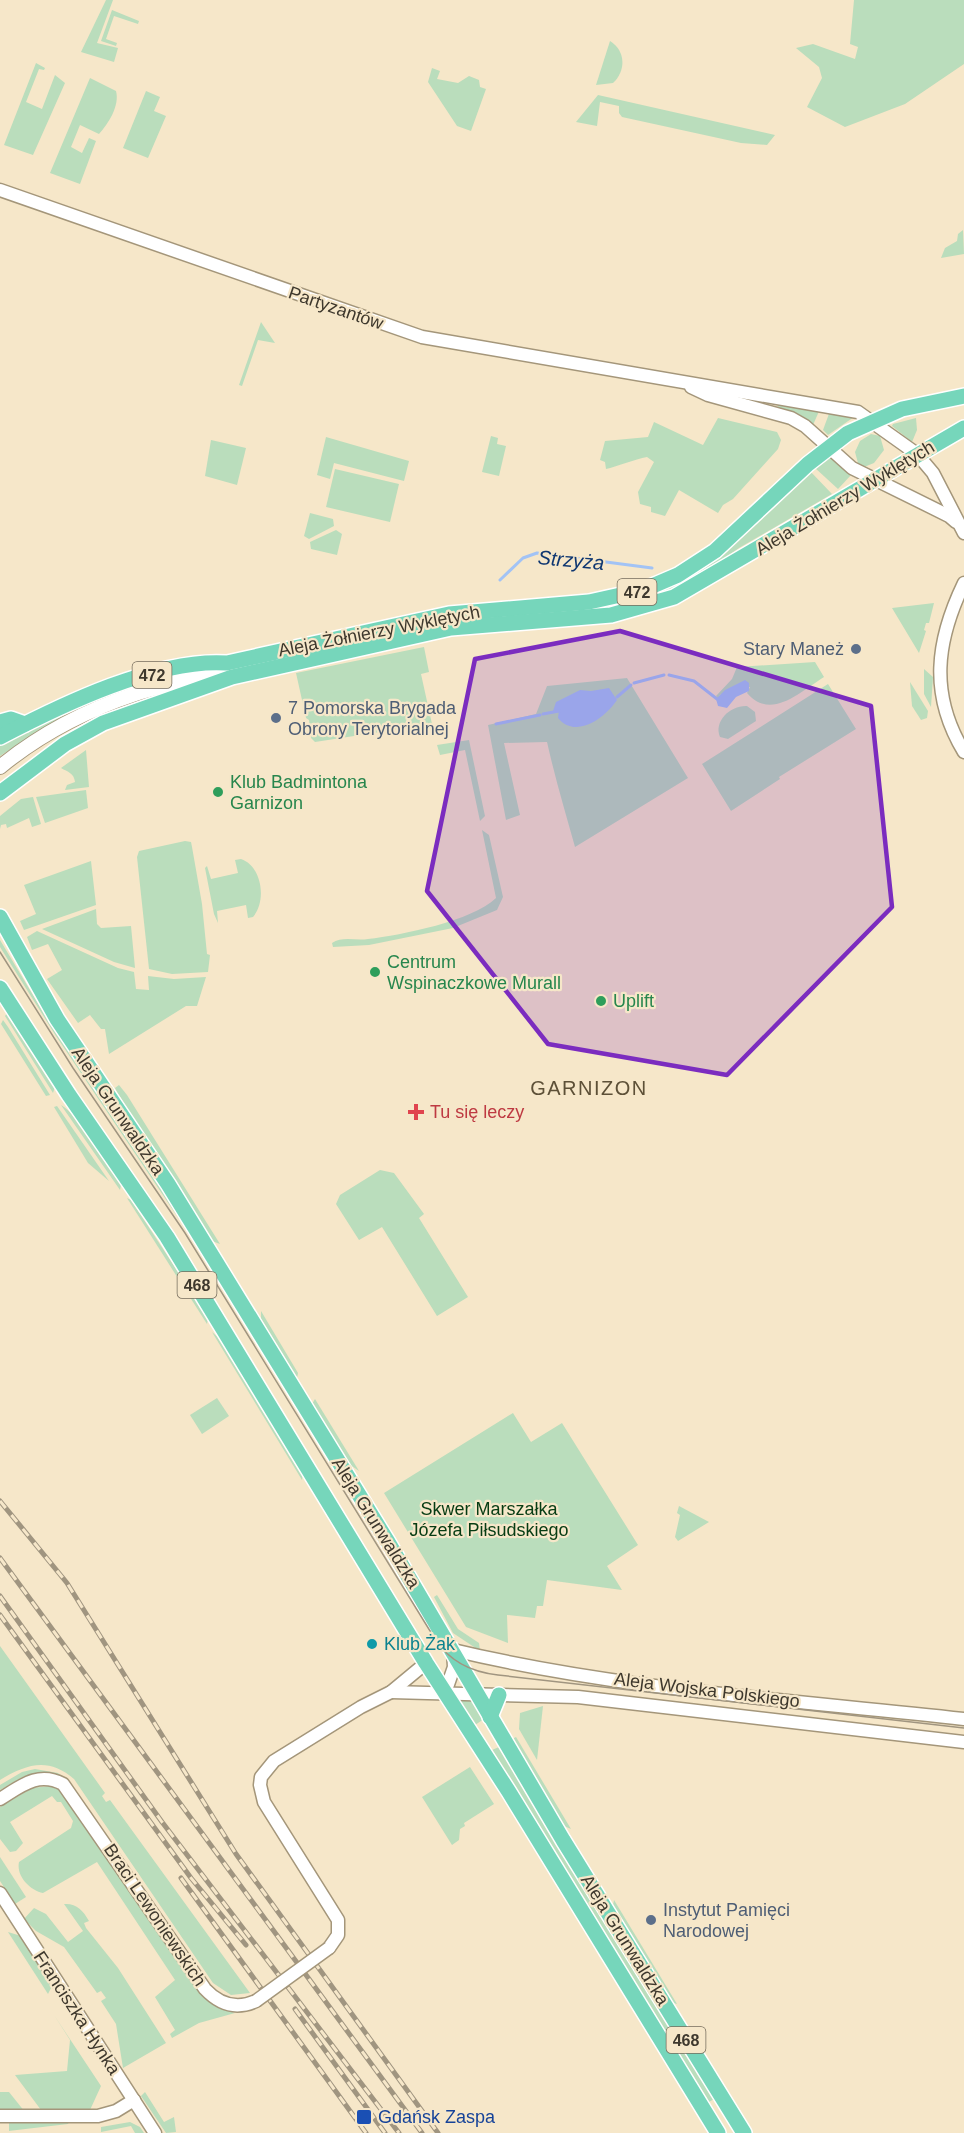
<svg xmlns="http://www.w3.org/2000/svg" width="964" height="2133" font-family="Helvetica,sans-serif">
<style>
.green{fill:#baddbc}
.water{fill:#a2c3f5}
.lines{fill:none;stroke-linecap:round;stroke-linejoin:round}
.stream{stroke:#a2c3f5;stroke-width:3}
.tertiary-casing{stroke:#a4967a;stroke-width:15}
.secondary-casing{stroke:#a4967a;stroke-width:16}
.primary-casing{stroke:#fff;stroke-width:18}
.tertiary{stroke:#fff;stroke-width:12}
.secondary{stroke:#fff;stroke-width:14}
.primary{stroke:#76d6bb;stroke-width:15}
.tram{stroke:#a09580;stroke-width:1.5}
.rail-casing{stroke:#a09580;stroke-width:5}
.rail{stroke:#f6e7c9;stroke-width:3;stroke-dasharray:9;stroke-linecap:butt}
.tertiary-bridge-casing{stroke:#a4967a;stroke-width:15;stroke-linecap:butt}
.tertiary-bridge{stroke:#fff;stroke-width:12}
.marked{fill:#7b2cbf;fill-opacity:0.2;stroke:#7b2cbf;stroke-width:4.5;stroke-linejoin:round}
.service-dot{fill:#5c6f8a;stroke:#f6e7c9;stroke-width:2}
.leisure-dot{fill:#2e9e5b;stroke:#f6e7c9;stroke-width:2}
.health-dot{fill:#e0444e;stroke:#f6e7c9;stroke-width:2}
.culture-dot{fill:#0f9aa8;stroke:#f6e7c9;stroke-width:2}
.transit-dot{fill:#1a4fb4;stroke:#f6e7c9;stroke-width:2}
.labels{text-anchor:middle;stroke-width:4.5;stroke-linejoin:round;paint-order:stroke}
.shield{fill:#f6e7c9;stroke:#756c5c;stroke-width:1.5}
.shield-label{font-size:16px;font-weight:bold;fill:#3e382d}
.street-label{font-size:18px;fill:#3e382d;stroke:#f6e7c9}
.service-label{font-size:18px;fill:#4e5e75;stroke:#f6e7c9;text-anchor:start}
.leisure-label{font-size:18px;fill:#27864d;stroke:#f6e7c9;text-anchor:start}
.health-label{font-size:18px;fill:#be3a42;stroke:#f6e7c9;text-anchor:start}
.park-label{font-size:18px;fill:#063c13;stroke:#f6e7c9}
.culture-label{font-size:18px;fill:#0d838f;stroke:#f6e7c9;text-anchor:start}
.transit-label{font-size:18px;fill:#164399;stroke:#f6e7c9;text-anchor:start}
.water-label{font-size:20px;font-style:italic;fill:#0f3771;stroke:#f6e7c9}
.neighbourhood-label{font-size:20px;letter-spacing:1.5px;fill:#5d5037;stroke:#f6e7c9}
</style>
<rect width="100%" height="100%" fill="#f6e7c9"/>
<g class="green">
<path d="M106,0H113L97,43L118,48L114,62L81,52Z"/>
<path d="M854,0H964V64L905,104L845,127L807,107L822,78L819,67L796,48L813,44L855,59L858,47L850,44Z"/>
<path d="M112,10L139,21L138,24L114,16L106,39L117,43L116,46L101,41Z"/>
<path d="M610,41C626,51 626,71 613,83L596,85Z"/>
<path d="M36,63L45,68L44,70L39,69L26,102L42,109L55,75L65,83L33,155L4,145Z"/>
<path d="M432,68L440,71L437,79L458,83L469,76L479,80L480,87L486,89L471,131L457,126L428,82Z"/>
<path d="M90,78L116,91C120,106 108,124 99,134L80,125L71,147L82,153L89,138L96,141L80,184L50,173Z"/>
<path d="M146,91L160,97L154,111L166,116L148,158L123,148Z"/>
<path d="M598,95L775,135L767,145L741,143L622,117L619,113V106L600,102L597,126L576,122Z"/>
<path d="M963,230L964,254L941,258L945,248L957,241L958,234Z"/>
<path d="M261,322L275,343L258,340L242,386L239,385Z"/>
<path d="M777,406L779,405L820,409L813,425Z"/>
<path d="M830,411L854,417L828,435L823,430Z"/>
<path d="M718,418L777,432L781,440L778,449L733,499L723,505L718,513L679,490L665,516L651,512V507L640,504L638,492L654,462L647,457C635,459 616,467 606,469L605,462L600,460L605,441L648,437L654,422L703,445Z"/>
<path d="M916,418L917,430L912,442L892,426L893,424Z"/>
<path d="M871,434L880,436L884,450L874,463L864,467L858,463L855,452L860,441Z"/>
<path d="M491,436L498,438L497,444L506,446L499,476L482,472Z"/>
<path d="M326,437L409,461L404,481L334,463L330,479L317,475Z"/>
<path d="M211,440L246,448L237,485L205,476Z"/>
<path d="M828,456L852,474L838,489L814,467Z"/>
<path d="M335,469L399,484L390,522L326,507Z"/>
<path d="M810,471L832,494L739,548L679,590L610,609L328,646L626,601L749,529Z"/>
<path d="M310,513L333,519L334,526L309,539L304,536Z"/>
<path d="M336,530L342,534L337,555L311,549L310,542Z"/>
<path d="M934,603L929,623H926L924,630L926,631L919,653L892,608Z"/>
<path d="M424,647L429,672L421,674L432,724L315,742L311,738L309,720L306,718L296,673Z"/>
<path d="M815,662L824,677C800,692 771,721 747,693L750,687L732,688L720,695L718,699L716,696L732,679L737,667Z"/>
<path d="M924,669L933,677L931,707L924,694Z"/>
<path d="M627,678L688,778L575,847C565,811 555,778 547,742L504,743L520,815L506,820L488,725L536,714L547,686Z"/>
<path d="M910,682L928,711L927,718L921,720L912,706Z"/>
<path d="M828,684L856,729L779,777L780,779L731,811L702,764Z"/>
<path d="M747,706L755,712L756,721L728,739L720,737C713,721 731,705 747,706Z"/>
<path d="M71,711L0,756V745Z"/>
<path d="M469,740L485,816L480,821L465,750L440,755L437,745Z"/>
<path d="M86,750L89,787L65,790L67,785L75,782C74,773 68,772 61,768Z"/>
<path d="M86,790L88,808L45,823L36,797Z"/>
<path d="M33,797L41,824L32,827L29,818L7,828L6,824L1,825L0,829V816L21,799Z"/>
<path d="M482,830L489,835L503,897L497,910L453,928L369,945L333,947L332,943C342,936 356,941 368,939C402,935 472,921 496,898Z"/>
<path d="M185,841L191,842L192,847L202,904L207,954L210,955L208,972L172,974L149,969L137,857L139,851Z"/>
<path d="M241,859C262,866 267,901 253,917L248,918L246,905L217,911L218,923L214,914L205,868L207,866L211,879L238,873L235,860Z"/>
<path d="M91,861L96,905L24,930L20,921L36,914L24,885Z"/>
<path d="M96,909L97,924L101,928L131,926L135,968L114,962L42,929Z"/>
<path d="M37,931L118,968L134,972L136,989L149,990L148,976L174,979L206,977L197,1006H186L109,1054L105,1029H101L90,1015L78,1023L47,979L62,970L48,944L32,950L27,937Z"/>
<path d="M0,940L48,1020L181,1218L179,1219L56,1036L0,947Z"/>
<path d="M8,1012L55,1087L53,1093L5,1016Z"/>
<path d="M3,1020L8,1027L50,1095L46,1096L1,1024Z"/>
<path d="M119,1085L127,1095L220,1244L212,1241L117,1092L115,1088Z"/>
<path d="M61,1105C78,1114 108,1166 121,1185L120,1190Z"/>
<path d="M57,1106L109,1181L88,1163L54,1107Z"/>
<path d="M380,1170L394,1173L424,1214L419,1218L468,1297L437,1316L382,1227L359,1240L336,1204L340,1195Z"/>
<path d="M127,1198L131,1200L205,1313L208,1319L207,1324Z"/>
<path d="M261,1311L298,1373L297,1378L261,1319Z"/>
<path d="M212,1332L221,1340L303,1473L302,1480Z"/>
<path d="M217,1398L229,1416L202,1434L190,1415Z"/>
<path d="M315,1399L359,1471L349,1464L316,1413L312,1404Z"/>
<path d="M513,1413L531,1442L562,1423L638,1545L607,1566L622,1590L547,1580L543,1606H537L535,1618L507,1615L508,1643L466,1627L384,1493Z"/>
<path d="M679,1506L709,1522L678,1541L675,1537L680,1515L677,1513Z"/>
<path d="M437,1595L458,1629L479,1643L480,1651L453,1633L434,1597Z"/>
<path d="M0,1646L105,1793L102,1796L106,1802L110,1800L250,1993L231,1995L213,1983L74,1779C48,1757 27,1764 0,1780Z"/>
<path d="M472,1698L484,1719L475,1725L458,1699Z"/>
<path d="M543,1706L537,1760L519,1729L520,1713Z"/>
<path d="M516,1737L571,1829L564,1826L512,1739Z"/>
<path d="M499,1747L714,2099L709,2102L492,1750Z"/>
<path d="M470,1767L494,1804L464,1823L465,1826L460,1829L459,1840L452,1845L422,1797Z"/>
<path d="M35,1769L58,1773L70,1782C39,1765 29,1773 0,1790V1785L22,1772Z"/>
<path d="M50,1786L62,1791L203,1997L219,2008L235,2013L199,2023L172,2038L170,2034L175,2030L155,1997L175,1980L97,1862L43,1893C30,1890 16,1876 19,1862L71,1828L73,1821L61,1802H57L52,1796L10,1822L23,1843L16,1851L10,1852L0,1839V1807L32,1788Z"/>
<path d="M0,1857L26,1897L15,1904L0,1881Z"/>
<path d="M614,1900L677,2004L673,2003L613,1905Z"/>
<path d="M64,1904C76,1903 83,1910 89,1921L84,1923L86,1928L118,1968L166,2043L123,2068L116,2024L101,2001L106,1998L101,1991L97,1993L64,1947L36,1931L24,1919L34,1908L46,1914L68,1942L83,1931Z"/>
<path d="M8,1932L21,1936L52,1986L48,1994Z"/>
<path d="M54,2015L101,2086L90,2110H41L15,2075L67,2071L70,2040Z"/>
<path d="M0,2092H9L25,2112L0,2111Z"/>
<path d="M145,2092L164,2122L174,2117L176,2132L166,2133L141,2096Z"/>
<path d="M9,2122H69L68,2124L0,2132L9,2131Z"/>
<path d="M130,2122L140,2127L144,2133H135L131,2126L101,2132V2127Z"/>
</g>
<g class="water">
<path d="M745,680L749,683V691L736,697L727,708L718,706L716,699L725,690Z"/>
<path d="M609,688L617,700C606,717 576,740 558,718L559,710L553,711L556,702L580,690L591,691Z"/>
</g>
<g class="lines">
<g class="stream">
<path d="M500,580L523,558L537,553L652,568"/>
<path d="M669,675L694,681L717,699"/>
<path d="M634,683L664,675"/>
<path d="M617,697L631,685"/>
<path d="M543,714L559,711"/>
<path d="M496,724L540,715"/>
</g>
<g class="tertiary-casing">
<g id="tertiary">
<path d="M0,190L422,337L858,412L917,454L933,473L964,533"/>
<path d="M691,387L708,395L791,418L805,426L852,468L949,516L956,522"/>
<path d="M964,583C936,641 929,694 964,752"/>
<path d="M391,1692L578,1697L964,1742"/>
<path d="M445,1693L454,1667L453,1650C620,1690 794,1700 964,1719"/>
<path d="M0,1799C21,1786 38,1771 63,1784L205,1989C219,2004 236,2010 256,2001"/>
<path d="M0,1893L155,2133"/>
<path d="M329,1948L338,1935V1920L264,1802L260,1785L261,1777L274,1761L361,1707L391,1692L426,1663"/>
<path d="M0,2116H98L116,2111L134,2100"/>
</g>
</g>
<g class="secondary-casing">
<path id="secondary" d="M0,767C39,735 87,710 135,694C166,684 198,679 227,663"/>
</g>
<g class="primary-casing">
<g id="primary">
<path d="M0,722L11,719L25,724"/>
<path d="M0,737C61,705 158,658 227,663L449,614L589,602L643,590L678,575L715,551L808,464L848,433L902,409L964,396"/>
<path d="M0,793L65,744L103,723L232,677L451,628L611,615L674,597L964,428"/>
<path d="M0,917L57,1019L168,1184L388,1542L563,1840L744,2133"/>
<path d="M0,988L69,1095L167,1237L426,1663L509,1792L718,2133"/>
<path d="M490,1717L499,1695"/>
</g>
</g>
<use href="#tertiary" class="tertiary"/>
<use href="#secondary" class="secondary"/>
<use href="#primary" class="primary"/>
<path class="tram" d="M0,952L73,1068L185,1233L435,1639C450,1662 471,1672 498,1675L964,1728"/>
<g class="rail-casing">
<g id="rail">
<path d="M0,1501L67,1583L236,1854L438,2133"/>
<path d="M0,1558L422,2133"/>
<path d="M0,1596L162,1822L399,2133"/>
<path d="M0,1615L191,1878L246,1945"/>
<path d="M181,1878L366,2133"/>
<path d="M295,2009L385,2133"/>
</g>
</g>
<use href="#rail" class="rail"/>
<g class="tertiary-bridge-casing">
<path id="tertiary-bridge" d="M256,2001L329,1948"/>
</g>
<use href="#tertiary-bridge" class="tertiary-bridge"/>
</g>
<path class="marked" d="M620,631L871,706L892,907L727,1075L548,1044L427,891L475,659Z"/>
<g class="service-dot">
<circle cx="856" cy="649" r="6"/>
<circle cx="276" cy="718" r="6"/>
<circle cx="651" cy="1920" r="6"/>
</g>
<g class="leisure-dot">
<circle cx="218" cy="792" r="6"/>
<circle cx="375" cy="972" r="6"/>
<circle cx="601" cy="1001" r="6"/>
</g>
<path class="health-dot" d="M413 1103h6v6h6v6h-6v6h-6v-6h-6v-6h6z"/>
<circle class="culture-dot" cx="372" cy="1644" r="6"/>
<rect class="transit-dot" x="356" y="2109" width="16" height="16" rx="3"/>
<g class="labels">
<g class="shield">
<rect x="617.5" y="579" width="39" height="26" rx="4.5"/>
<rect x="132.5" y="662" width="39" height="26" rx="4.5"/>
<rect x="177.5" y="1272" width="39" height="26" rx="4.5"/>
<rect x="666.5" y="2027" width="39" height="26" rx="4.5"/>
</g>
<g class="shield-label">
<text x="637" y="598">472</text>
<text x="152" y="681">472</text>
<text x="197" y="1291">468</text>
<text x="686" y="2046">468</text>
</g>
<g class="street-label">
<text transform="translate(336 308) rotate(19)" y="6">Partyzantów</text>
<text transform="translate(845 498) rotate(-31)" y="6">Aleja Żołnierzy Wyklętych</text>
<text transform="translate(379 631) rotate(-11)" y="6">Aleja Żołnierzy Wyklętych</text>
<text transform="translate(118 1111) rotate(56)" y="6">Aleja Grunwaldzka</text>
<text transform="translate(376 1523) rotate(58)" y="6">Aleja Grunwaldzka</text>
<text transform="translate(707 1690) rotate(7)" y="6">Aleja Wojska Polskiego</text>
<text transform="translate(155 1915) rotate(56)" y="6">Braci Lewoniewskich</text>
<text transform="translate(625 1940) rotate(58)" y="6">Aleja Grunwaldzka</text>
<text transform="translate(77 2013) rotate(57)" y="6">Franciszka Hynka</text>
</g>
<g class="service-label">
<text x="844" y="655" text-anchor="end">Stary Maneż</text>
<text x="288" y="714">7 Pomorska Brygada<tspan x="288" dy="21">Obrony Terytorialnej</tspan></text>
<text x="663" y="1916">Instytut Pamięci<tspan x="663" dy="21">Narodowej</tspan></text>
</g>
<g class="leisure-label">
<text x="230" y="788">Klub Badmintona<tspan x="230" dy="21">Garnizon</tspan></text>
<text x="387" y="968">Centrum<tspan x="387" dy="21">Wspinaczkowe Murall</tspan></text>
<text x="613" y="1007">Uplift</text>
</g>
<g class="health-label">
<text x="430" y="1118">Tu się leczy</text>
</g>
<g class="park-label">
<text x="489" y="1515">Skwer Marszałka<tspan x="489" dy="21">Józefa Piłsudskiego</tspan></text>
</g>
<g class="culture-label">
<text x="384" y="1650">Klub Żak</text>
</g>
<g class="transit-label">
<text x="378" y="2123">Gdańsk Zaspa</text>
</g>
<g class="water-label">
<text transform="translate(571 560) rotate(5)" y="7">Strzyża</text>
</g>
<g class="neighbourhood-label">
<text x="589" y="1095">GARNIZON</text>
</g>
</g>
</svg>
